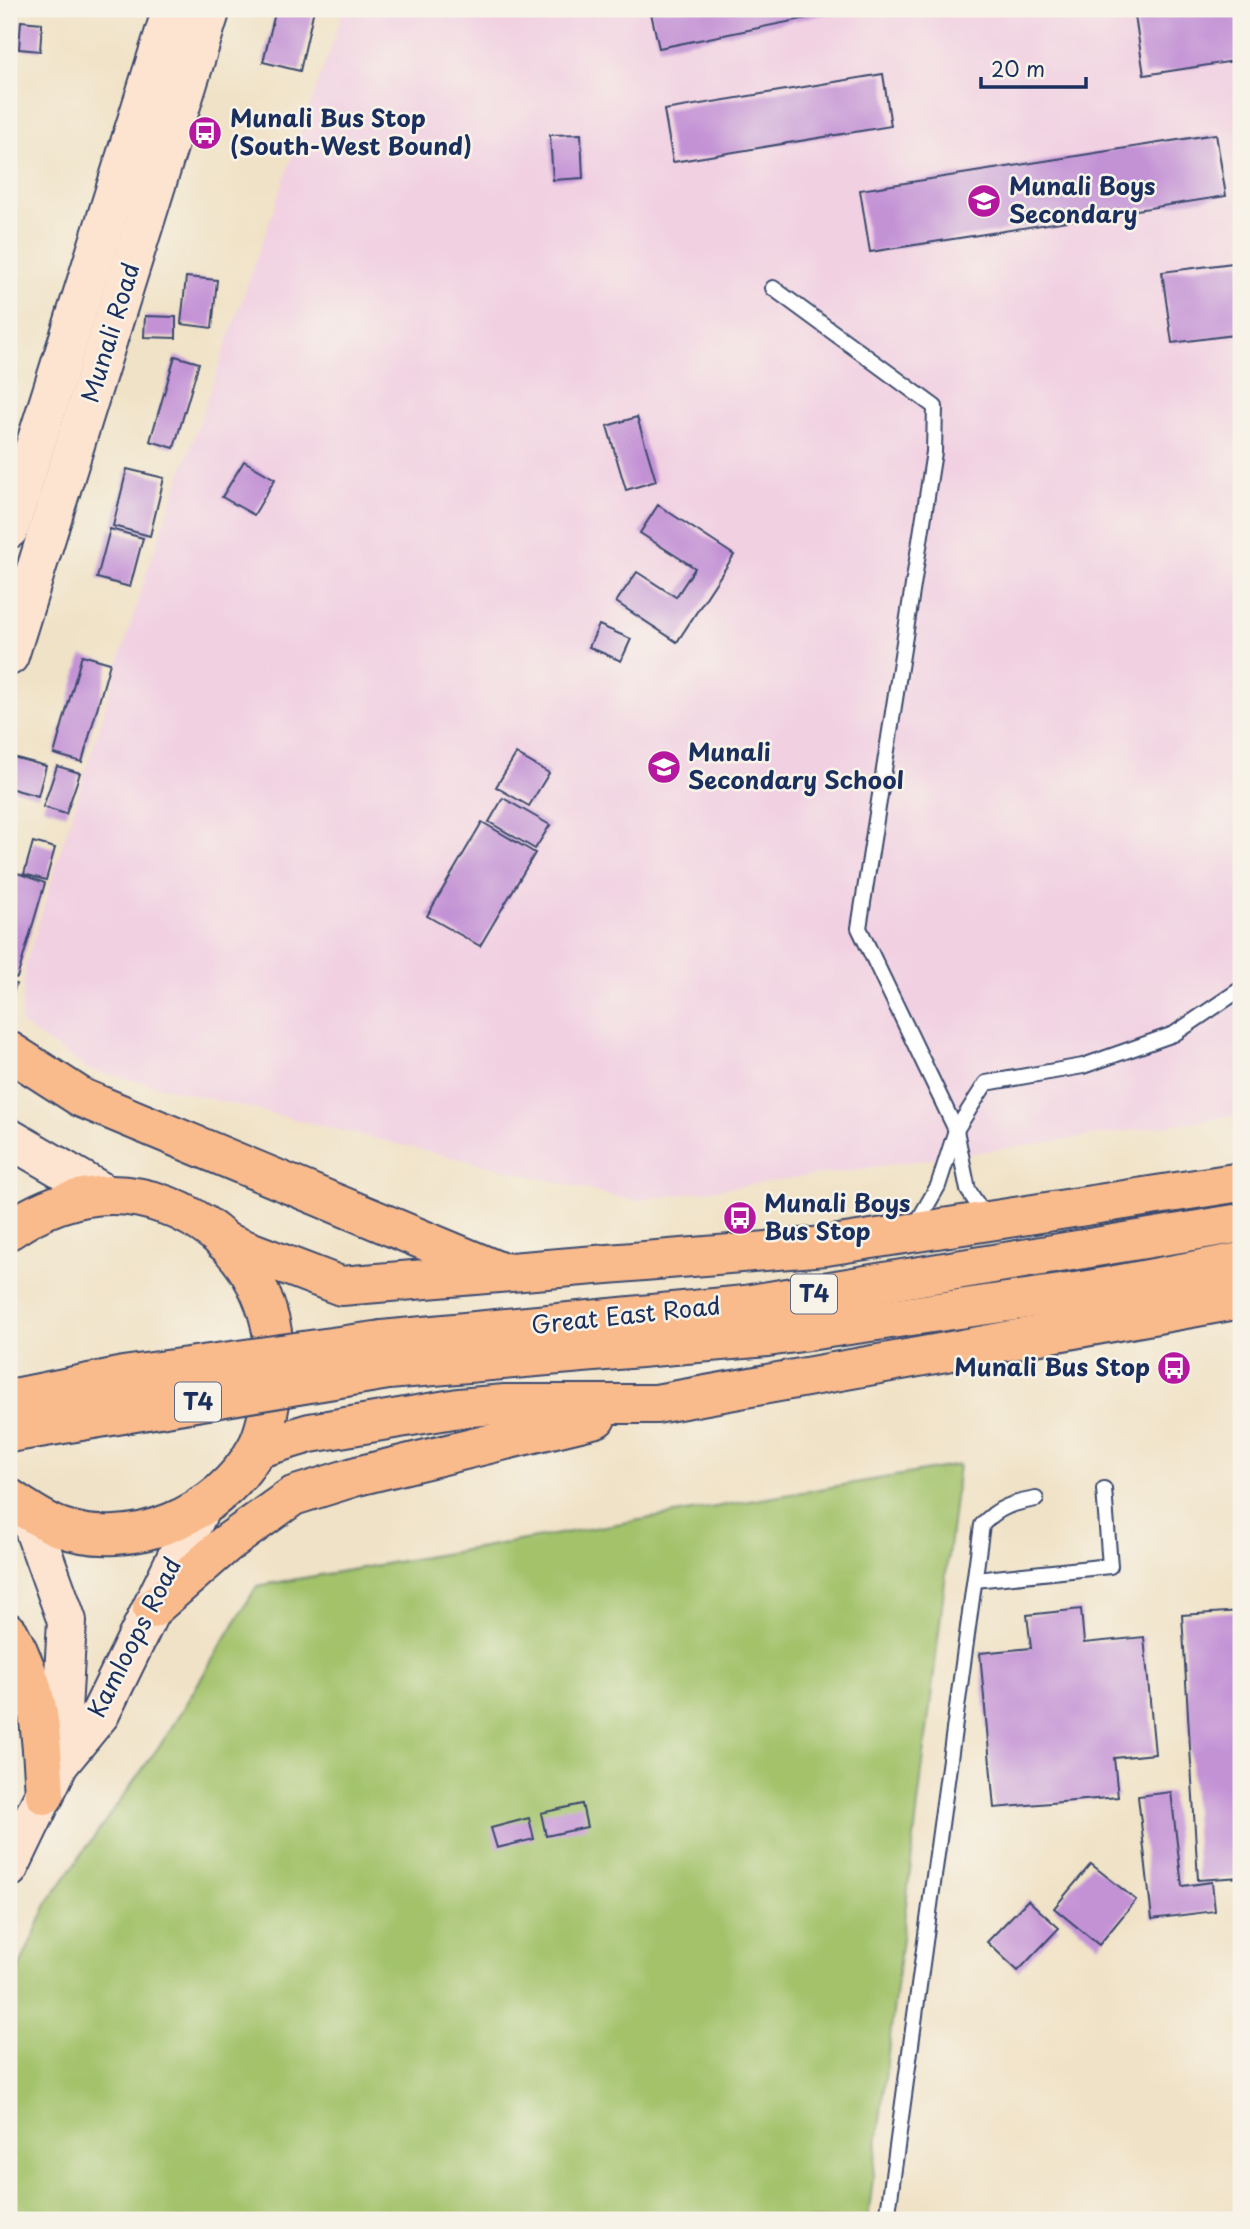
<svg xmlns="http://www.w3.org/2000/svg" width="1250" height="2229" font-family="'Playpen Sans',sans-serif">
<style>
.built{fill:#f1d0e2}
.green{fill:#a3c26a;stroke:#5f7864;stroke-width:2}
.building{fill:#c392d5}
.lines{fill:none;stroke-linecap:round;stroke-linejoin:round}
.lane-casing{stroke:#3b4a6e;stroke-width:18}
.secondary-casing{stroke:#3b4a6e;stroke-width:42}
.primary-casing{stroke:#3b4a6e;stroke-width:42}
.lane{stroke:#fff;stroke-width:14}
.secondary{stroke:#fde4d1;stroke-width:38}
.primary{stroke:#fabb8c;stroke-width:38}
.primary-bridge-casing{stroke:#3b4a6e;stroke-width:42;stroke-linecap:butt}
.primary-bridge{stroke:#fabb8c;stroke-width:38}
.labels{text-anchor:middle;stroke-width:5;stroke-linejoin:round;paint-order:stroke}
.shield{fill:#f7f3e8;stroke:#5d6a87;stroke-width:2}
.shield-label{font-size:23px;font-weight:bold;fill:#1b2f5e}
.poi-label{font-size:24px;font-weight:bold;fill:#1b2f5e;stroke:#f7f3e8;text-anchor:start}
.street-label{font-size:24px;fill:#1b2f5e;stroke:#f7f3e8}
</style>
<rect width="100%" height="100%" fill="#f7f3e8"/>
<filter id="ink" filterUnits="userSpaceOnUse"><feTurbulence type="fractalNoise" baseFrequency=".0143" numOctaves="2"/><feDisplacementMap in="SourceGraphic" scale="14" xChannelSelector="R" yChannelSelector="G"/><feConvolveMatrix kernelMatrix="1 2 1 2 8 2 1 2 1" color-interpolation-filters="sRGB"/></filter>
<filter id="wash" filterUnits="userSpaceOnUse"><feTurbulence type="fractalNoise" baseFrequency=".00686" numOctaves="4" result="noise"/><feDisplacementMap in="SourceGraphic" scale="28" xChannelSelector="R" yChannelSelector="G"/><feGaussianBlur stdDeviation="1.57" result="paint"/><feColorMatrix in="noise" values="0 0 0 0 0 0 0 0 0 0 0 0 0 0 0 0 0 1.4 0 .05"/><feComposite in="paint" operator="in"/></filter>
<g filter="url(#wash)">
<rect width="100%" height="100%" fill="#f0e2c6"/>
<path class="built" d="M344,9H1241V1115L634,1201L87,1069L21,1024L25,967L148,568Z"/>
<path class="green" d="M959,1465L868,2220H9V1991L49,1900L167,1735L257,1586Z"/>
<g id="blocks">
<g class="building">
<path d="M276,9H314L300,71L263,62Z"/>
<path d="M650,9H847V10L659,48Z"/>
<path d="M1134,9H1241V60L1144,75Z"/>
<path d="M9,18L16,20L9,42Z"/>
<path d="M21,21L42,23L40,51L19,49Z"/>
<path d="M883,74L891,126L673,162L664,110Z"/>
<path d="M581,134L583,178L553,180L550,135Z"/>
<path d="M1216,134L1226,196L870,252L860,190Z"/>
<path d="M1241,262V334L1172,343L1162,272Z"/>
<path d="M186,277L217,280L212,328L181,324Z"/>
<path d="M145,316L176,317V338L144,337Z"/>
<path d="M175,356L199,363L174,448L150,441Z"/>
<path d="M637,417L656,481L626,490L607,426Z"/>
<path d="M244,461L275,479L254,515L222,497Z"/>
<path d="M127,469L164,478L150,536L113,526Z"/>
<path d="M658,505L734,555L677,642L616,602L637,572L676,597L695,568L640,533Z"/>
<path d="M110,529L143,538L130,587L97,578Z"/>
<path d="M599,625L631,639L621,661L589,647Z"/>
<path d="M82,655L110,663L82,762L54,754Z"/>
<path d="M516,754L549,773L529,806L496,787Z"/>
<path d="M9,756L46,766L38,796L9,788Z"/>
<path d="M57,766L80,773L66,814L43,807Z"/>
<path d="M503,798L550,825L535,849L489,822Z"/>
<path d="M482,822L535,853L480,946L427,916Z"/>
<path d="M33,842L55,848L46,880L24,874Z"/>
<path d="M9,870L45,883L17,978L9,977Z"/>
<path d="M9,981L16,984L9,1007Z"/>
<path d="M1081,1609L1084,1643L1144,1637L1155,1754L1114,1758L1118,1797L994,1808L980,1653L1031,1648L1027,1615Z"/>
<path d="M1241,1611V1877L1198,1880L1182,1615Z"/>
<path d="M1171,1792L1182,1886L1212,1882L1215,1911L1152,1919L1138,1796Z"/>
<path d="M582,1804L587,1827L546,1836L541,1813Z"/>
<path d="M529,1818L534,1839L497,1848L491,1828Z"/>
<path d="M1091,1864L1136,1900L1099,1945L1054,1908Z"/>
<path d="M1028,1900L1059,1928L1018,1971L987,1942Z"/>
</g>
</g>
</g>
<g filter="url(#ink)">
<use href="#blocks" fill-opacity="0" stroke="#3b4a6e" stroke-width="2"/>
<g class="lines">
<g class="lane-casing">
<g id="lane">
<path d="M773,288L935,407L934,452L859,928L956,1130L968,1190L987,1219"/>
<path d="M914,1228L938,1186L956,1130L986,1083L1083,1066L1174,1034L1241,989"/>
<path d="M975,1580L1110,1566L1104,1489"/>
<path d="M887,2220L982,1525C998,1507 1013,1503 1036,1499"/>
</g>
</g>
<g class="secondary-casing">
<g id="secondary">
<path d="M9,529L172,9"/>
<path d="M9,656L211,9"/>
<path d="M9,1138L105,1194"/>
<path d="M27,1510L67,1621L59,1764"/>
<path d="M9,1868L59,1764L100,1714L202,1505"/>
</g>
</g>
<g class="primary-casing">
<g id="primary">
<path d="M9,1051L82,1098L498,1271"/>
<path d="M9,1230C57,1197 112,1184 168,1206C249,1238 286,1315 271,1398C268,1415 264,1435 256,1449C220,1515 131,1553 59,1527C41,1520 24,1508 9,1498"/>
<path d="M223,1241L341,1286L826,1246L1241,1182"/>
<path d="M382,1340L745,1305L1241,1223"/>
<path d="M388,1370L767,1337L1089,1290L1241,1262"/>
<path d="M256,1449L310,1433L459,1408L505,1404H656L1241,1299"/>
<path d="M152,1609L226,1544L293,1496L357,1476L596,1418"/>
<path d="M9,1633C41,1691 41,1730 45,1795"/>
</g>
</g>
<use href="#lane" class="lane"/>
<use href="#secondary" class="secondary"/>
<use href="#primary" class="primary"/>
<g class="primary-bridge-casing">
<g id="primary-bridge">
<path d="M9,1399L123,1376L382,1340"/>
<path d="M9,1433L388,1370"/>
</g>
</g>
<use href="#primary-bridge" class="primary-bridge"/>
</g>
</g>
<defs>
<g id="bus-disc" transform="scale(1.75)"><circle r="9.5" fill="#b5179e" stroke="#f7f3e8"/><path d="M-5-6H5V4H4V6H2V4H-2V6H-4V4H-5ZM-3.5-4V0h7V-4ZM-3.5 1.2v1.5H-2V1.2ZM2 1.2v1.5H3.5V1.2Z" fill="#fff"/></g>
<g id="school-disc" transform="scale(1.75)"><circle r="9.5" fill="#b5179e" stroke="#f7f3e8"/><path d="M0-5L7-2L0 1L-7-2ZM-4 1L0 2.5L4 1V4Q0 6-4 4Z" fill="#fff"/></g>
</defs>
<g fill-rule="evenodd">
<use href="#bus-disc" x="205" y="133"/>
<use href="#school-disc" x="984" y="201"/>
<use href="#school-disc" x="664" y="767"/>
<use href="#bus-disc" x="740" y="1218"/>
<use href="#bus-disc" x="1174" y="1368"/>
</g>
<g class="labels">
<g class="shield">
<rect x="791" y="1274.5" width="46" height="39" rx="5"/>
<rect x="175" y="1382.5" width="46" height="39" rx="5"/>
</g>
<g class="shield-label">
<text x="814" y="1302">T4</text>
<text x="198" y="1410">T4</text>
</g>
<g class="poi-label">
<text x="230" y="127">Munali Bus Stop<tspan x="230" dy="28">(South-West Bound)</tspan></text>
<text x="1009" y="195">Munali Boys<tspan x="1009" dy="28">Secondary</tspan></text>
<text x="688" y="761">Munali<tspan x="688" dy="28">Secondary School</tspan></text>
<text x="764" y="1212">Munali Boys<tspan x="764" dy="28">Bus Stop</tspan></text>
<text x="1150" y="1376" text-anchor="end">Munali Bus Stop</text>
</g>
<g class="street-label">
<text transform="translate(111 333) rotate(-73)" y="8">Munali Road</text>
<text transform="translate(626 1316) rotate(-6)" y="8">Great East Road</text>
<text transform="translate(135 1638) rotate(-63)" y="8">Kamloops Road</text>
</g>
</g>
<rect width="1250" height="2229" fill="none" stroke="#f7f3e8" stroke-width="35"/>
<path d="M981 77v10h105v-10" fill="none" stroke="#1b2f5e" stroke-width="3.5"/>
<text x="991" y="77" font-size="21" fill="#1b2f5e" stroke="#f7f3e8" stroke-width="5" paint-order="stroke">20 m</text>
</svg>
